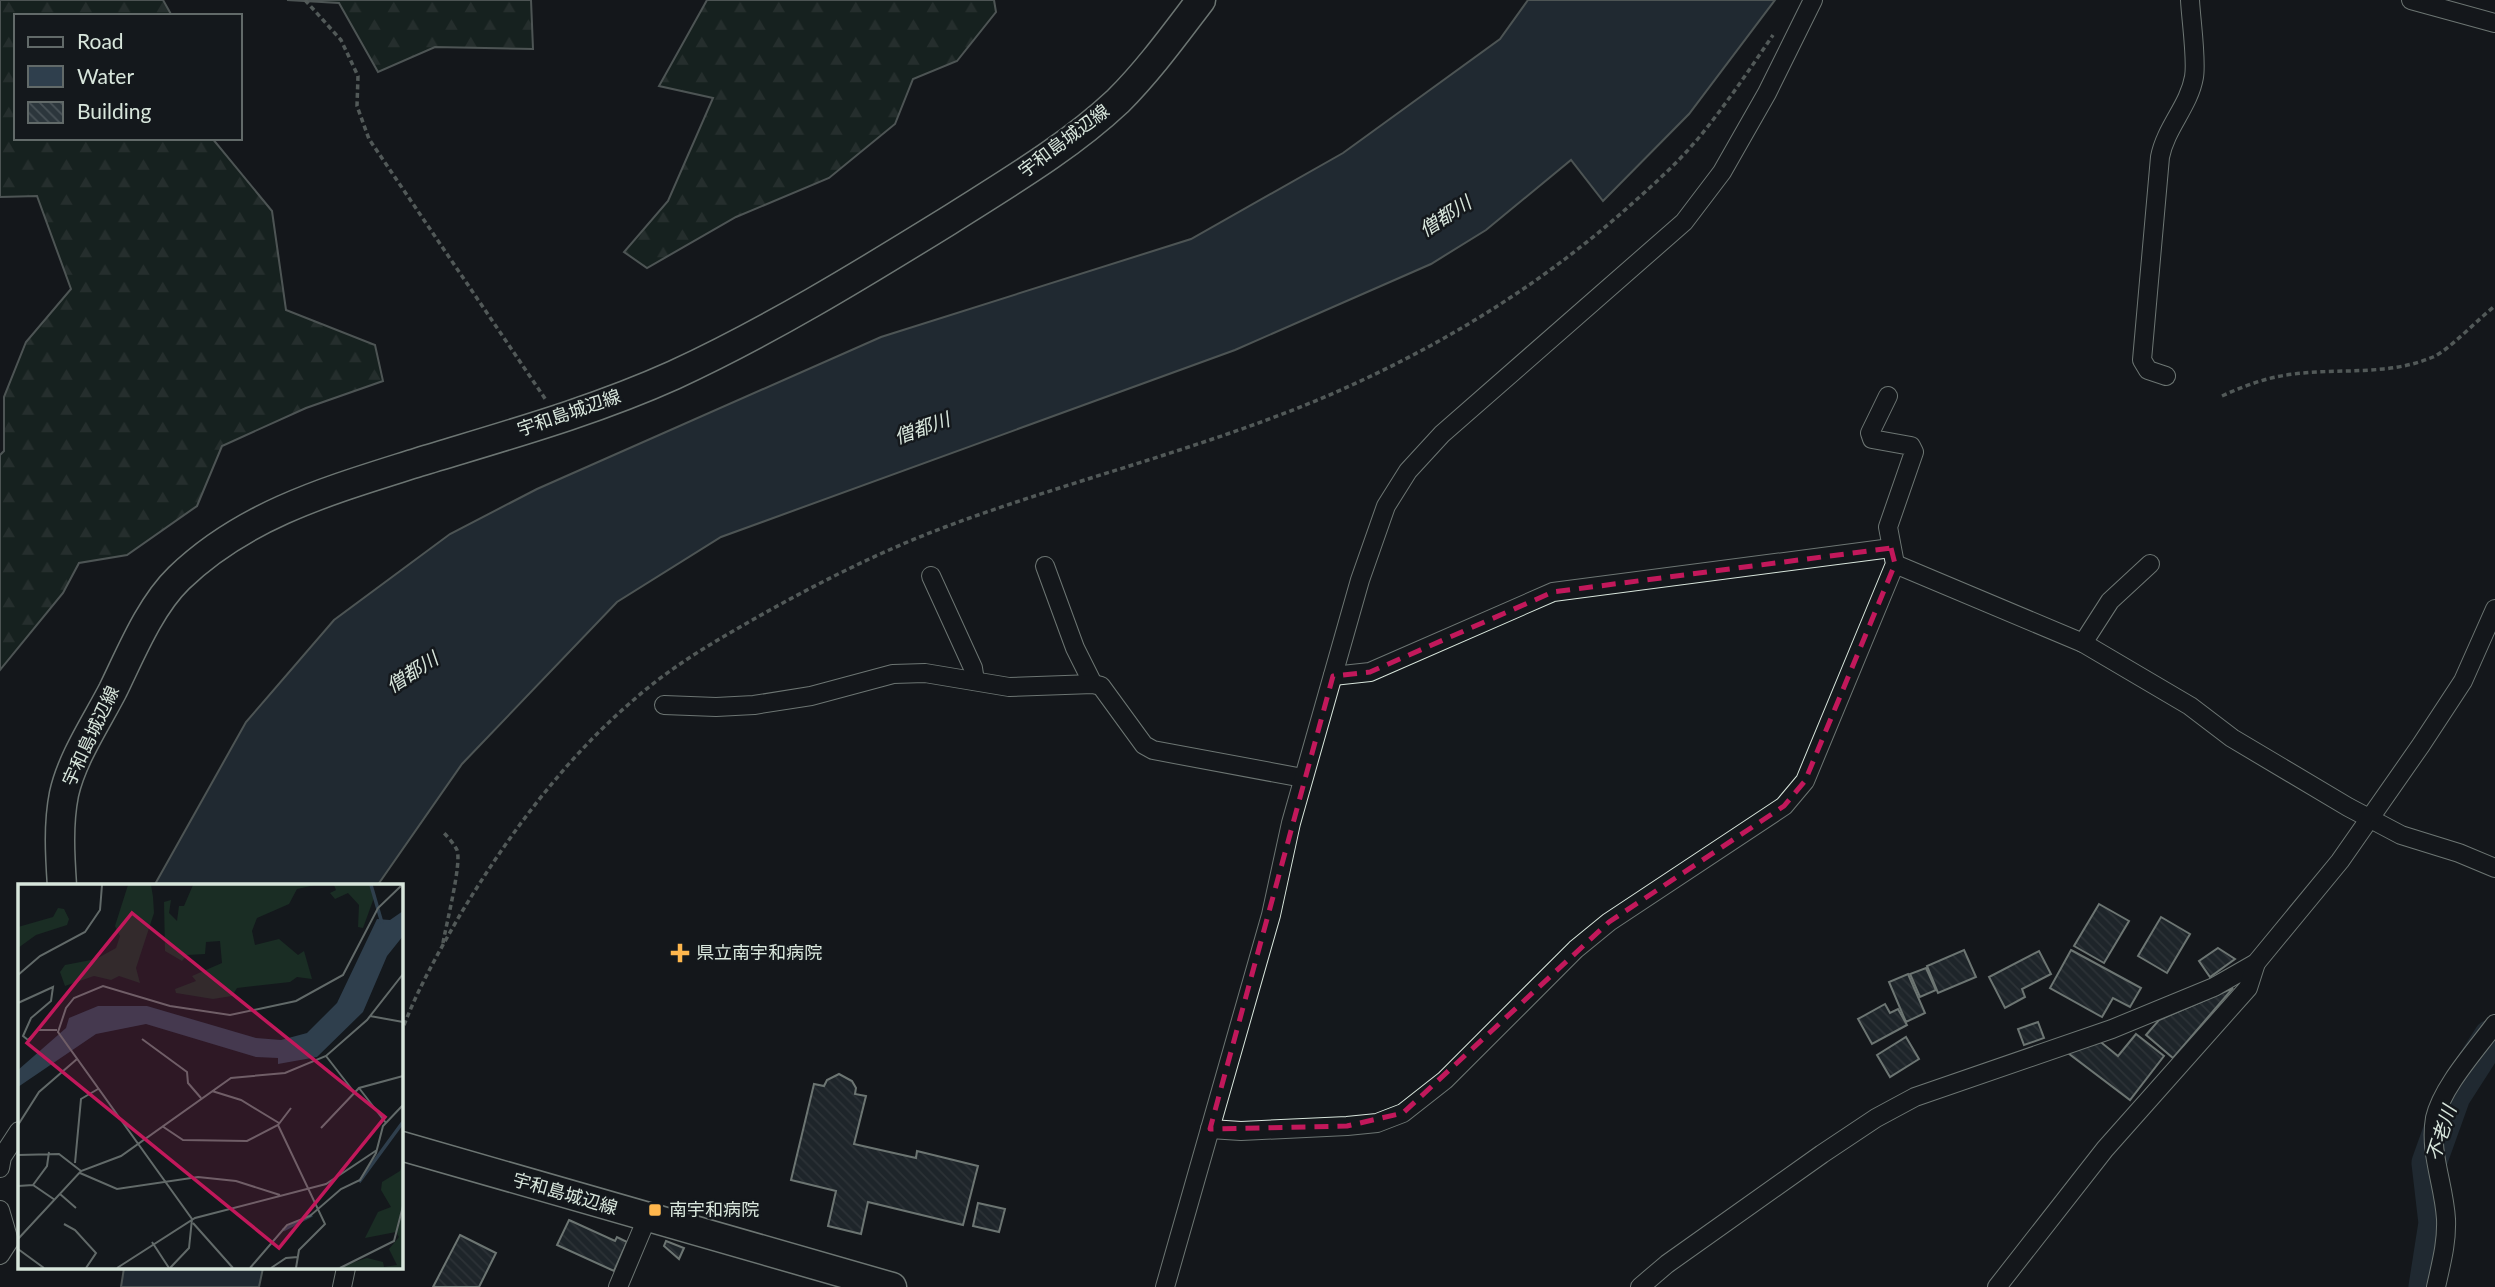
<svg xmlns="http://www.w3.org/2000/svg" width="2495" height="1287" font-family="Lato,'Noto Sans JP',sans-serif">
<style>
.forest{fill:url(#forest-firs);stroke:#939e99;stroke-width:2}
.water{fill:#2f3f4d;stroke:#939e99;stroke-width:2}
.lines{fill:none;stroke-linecap:round;stroke-linejoin:round}
.river{stroke:#2f3f4d;stroke-width:35}
.building{fill:url(#building-back-hatch);stroke:#d8e6dc;stroke-width:2}
.street-casing{stroke:#d8e6dc;stroke-width:20}
.primary-casing{stroke:#d8e6dc;stroke-width:31}
.path{stroke:#9da8a2;stroke-width:3.5;stroke-dasharray:5 3.5;stroke-linecap:butt}
.street{stroke:#14181c;stroke-width:18}
.primary{stroke:#14181c;stroke-width:28}
.marked{fill:none;stroke:#c2185b;stroke-width:5;stroke-dasharray:14 9;stroke-linejoin:round}
.poi-dot{fill:#ffb74d;stroke:#14181c;stroke-width:2.5}
.labels{text-anchor:middle;stroke-width:5;stroke-linejoin:round;paint-order:stroke}
.street-label{font-size:18px;fill:#d8e6dc;stroke:#14181c}
.poi-label{font-size:18px;fill:#d8e6dc;stroke:#14181c;text-anchor:start}
.water-label{font-size:19px;font-style:italic;fill:#d8e6dc;stroke:#14181c}
.inset-river{fill:none;stroke:#2f3f4d;stroke-width:3.5}
.inset-road{fill:none;stroke:#626a69;stroke-width:2}
.view{fill:#c2185b;fill-opacity:0.15;stroke:#c2185b;stroke-width:3.5}
.inset-edge{fill:none;stroke:#d8e6dc;stroke-width:3.5}
</style>
<defs>
<pattern id="forest-firs" width="22" height="20" patternUnits="userSpaceOnUse" patternTransform="scale(1.75)"><rect width="22" height="20" fill="#1a2d24"/><path d="M5 1l3.5 6h-7zM16 11l3.5 6h-7z" fill="#3b4b43"/></pattern>
<pattern id="building-back-hatch" width="6" height="6" patternUnits="userSpaceOnUse" patternTransform="scale(1.75)"><rect width="6" height="6" fill="#2c363c"/><path d="M-1 5l2 2M0 0l6 6M5-1l2 2" fill="none" stroke="#4a5358"/></pattern>
</defs>
<rect width="100%" height="100%" fill="#14181c"/>
<g class="forest">
<path d="M0,0H163L172,16H16V138H212L272,211L286,310L375,345L383,381L306,408L222,446L197,506L127,555L79,563L63,593L0,670V455L4,451V397L26,342L71,289L37,196L0,197Z"/>
<path d="M287,0H531L533,49L435,47L378,72L339,3Z"/>
<path d="M707,0H994L996,12L957,61L913,79L895,124L829,178L736,217L647,268L624,252L668,201L713,98L659,86Z"/>
</g>
<g class="water">
<path d="M1528,0H1775L1689,114L1603,201L1571,160L1486,230L1431,264L1235,350L721,537L617,602L462,764L377,886H154L246,722L334,620L450,534L537,489L881,337L1191,239L1343,153L1500,39Z"/>
<path d="M124,1268H263L259,1287H121Z"/>
</g>
<g class="lines">
<path class="river" d="M2426,1287L2436,1223L2429,1163L2453,1096L2491,1037"/>
</g>
<g class="building">
<path d="M2099,904L2129,921L2104,963L2074,946Z"/>
<path d="M2161,917L2190,934L2167,973L2138,956Z"/>
<path d="M2218,948L2235,959L2210,977L2199,961Z"/>
<path d="M1964,950L1976,977L1938,993L1927,966Z"/>
<path d="M2071,950L2141,988L2130,1007L2113,998L2102,1017L2050,988Z"/>
<path d="M2039,951L2051,974L2022,989L2025,997L2005,1008L1989,977Z"/>
<path d="M1926,968L1936,990L1920,997L1910,974Z"/>
<path d="M1908,974L1925,1013L1906,1022L1889,982Z"/>
<path d="M2233,988L2173,1058L2146,1035L2159,1020Z"/>
<path d="M1885,1004L1890,1013L1898,1009L1907,1025L1872,1044L1858,1019Z"/>
<path d="M2038,1022L2044,1038L2024,1045L2018,1029Z"/>
<path d="M2136,1034L2164,1056L2130,1100L2064,1050L2097,1039L2118,1056Z"/>
<path d="M1906,1037L1919,1059L1890,1077L1877,1055Z"/>
<path d="M839,1074L852,1081L856,1088L855,1094L866,1096L854,1144L916,1158L917,1151L978,1166L963,1225L868,1202L861,1234L828,1226L836,1191L791,1180L814,1084L824,1086L827,1080Z"/>
<path d="M978,1203L1005,1209L999,1232L973,1226Z"/>
<path d="M569,1220L615,1241L617,1237L627,1242L614,1271L557,1245Z"/>
<path d="M460,1235L496,1253L479,1287H433Z"/>
<path d="M666,1241L684,1248L679,1259L664,1246Z"/>
</g>
<g class="lines">
<g class="street-casing">
<g id="street">
<path d="M2411,0L2495,23"/>
<path d="M2166,376L2148,370L2142,360L2160,157C2166,127 2189,106 2194,77C2197,60 2191,20 2190,0"/>
<path d="M1895,564L2083,643L2190,706L2232,738L2348,807L2401,835L2459,853L2495,868"/>
<path d="M1045,566L1075,648L1093,684"/>
<path d="M931,576L973,668L975,681"/>
<path d="M2083,643L2110,601L2150,564"/>
<path d="M1333,676L1370,672L1553,592L1891,548"/>
<path d="M664,705L716,707L754,705L811,696L893,674L925,673L1009,687L1093,684L1101,686L1144,745L1153,750L1303,778"/>
<path d="M1210,1129L1241,1131L1347,1126L1377,1123L1403,1113L1445,1080L1576,949L1609,922L1784,806L1805,781L1895,564L1888,527L1914,452L1911,446L1872,439L1870,433L1888,396"/>
<path d="M0,1168L2,1157L19,1131"/>
<path d="M0,1210L9,1241L0,1255"/>
<path d="M342,1287L346,1268"/>
<path d="M618,1287L647,1218"/>
<path d="M1165,1287L1271,915L1291,823L1360,580L1386,506L1408,471L1442,434L1684,222L1722,172L1767,93L1813,0"/>
<path d="M1640,1287L1667,1264L1822,1154L1876,1118L1915,1097L2112,1029L2214,987L2256,963L2340,861L2421,745L2463,681L2495,609"/>
<path d="M1997,1287L2105,1149L2248,988L2256,963"/>
<path d="M2436,1287C2441,1264 2447,1243 2446,1219C2444,1184 2429,1153 2435,1118C2442,1087 2476,1050 2495,1024"/>
</g>
</g>
<g class="primary-casing">
<g id="primary">
<path d="M62,886C60,856 58,824 64,794C72,758 96,723 113,690C131,653 150,606 179,578C246,513 334,489 419,462C504,436 592,412 674,375C769,331 859,276 948,221C1006,184 1068,148 1118,101C1149,70 1175,34 1201,0"/>
<path d="M401,1146L892,1287"/>
</g>
</g>
<g class="path">
<path d="M305,0L341,40L358,76L357,106L369,139L546,400"/>
<path d="M2222,396C2246,385 2268,377 2294,374C2341,368 2388,376 2433,357C2448,351 2479,318 2495,306"/>
<path d="M443,943C446,925 462,863 457,850C454,844 448,837 443,832"/>
<path d="M401,1033C416,992 438,953 460,915C508,835 566,757 637,697C677,662 724,636 770,610C826,579 884,550 945,527C1068,481 1198,450 1320,399C1431,352 1536,289 1626,209C1652,186 1679,162 1701,135C1727,103 1750,69 1773,35"/>
</g>
<use href="#street" class="street"/>
<use href="#primary" class="primary"/>
</g>
<path d="M0 0H2495V1287H0ZM1891,548L1895,564L1805,781L1784,806L1609,922L1403,1113L1347,1126L1210,1129L1333,676L1370,672L1553,592Z" fill="#14181c" fill-opacity=".55" fill-rule="evenodd"/>
<path class="marked" d="M1891,548L1895,564L1805,781L1784,806L1609,922L1403,1113L1347,1126L1210,1129L1333,676L1370,672L1553,592Z"/>
<g class="poi-dot">
<path d="M676.5 942.5h7v7h7v7h-7v7h-7v-7h-7v-7h7z"/>
<rect x="648" y="1203" width="14" height="14" rx="3.5"/>
</g>
<g class="labels">
<g class="street-label">
<text transform="translate(1064 141) rotate(-37)" y="6">宇和島城辺線</text>
<text transform="translate(569 413) rotate(-19)" y="6">宇和島城辺線</text>
<text transform="translate(91 736) rotate(-65)" y="6">宇和島城辺線</text>
<text transform="translate(565 1194) rotate(16)" y="6">宇和島城辺線</text>
</g>
<g class="poi-label">
<text x="696" y="959">県立南宇和病院</text>
<text x="669" y="1216">南宇和病院</text>
</g>
<g class="water-label">
<text transform="translate(1445 216) rotate(-33)" y="7">僧都川</text>
<text transform="translate(922 428) rotate(-20)" y="7">僧都川</text>
<text transform="translate(412 672) rotate(-33)" y="7">僧都川</text>
<text transform="translate(2441 1133) rotate(-72)" y="7">不老川</text>
</g>
</g>
<g transform="translate(18 884)">
<rect width="385" height="385" fill="#14181c"/>
<path d="M110,1H133L135,13L136,29L118,84L122,99L101,92L93,96L76,92L47,102L42,88L47,81L78,75L98,64L102,52L97,42ZM175,1H297L279,5L271,20L239,34L234,47L237,61L261,55L280,71L286,67L294,95L279,93L272,98L219,104L214,112L195,115L158,109L157,105L178,97L174,92L204,79L202,57L188,58L187,70L169,71L164,77L147,67L146,18L153,16L151,29L159,37L161,22H166ZM316,1H352L357,11L345,44L340,43L341,21L330,9L317,15L312,9L318,6ZM40,24L46,25L51,35L49,41L18,51L0,64V43L35,33ZM385,279V384H318L349,374L365,378L366,383L379,381L371,365L381,353L378,348L347,354L360,328L373,323L363,306L364,298L382,287Z" fill="#1a2d24"/>
<path d="M385,27V52L369,72L345,128L299,173L260,180V174L238,173L128,140L78,150L0,203V186L48,144L51,134L80,122H129L238,154L263,156L289,149L319,119L359,35L372,36Z" fill="#2f3f4d"/>
<path class="inset-river" d="M353,1L364,39M341,298L385,238M265,346L294,331"/>
<path class="inset-road" d="M0,91L22,72L67,48L82,26L84,1M0,119L35,103L33,117L13,134L5,152L10,156L20,146H39M352,132L385,138M124,155L169,188L170,199L183,214M308,172L336,208M341,204L368,239M194,207L223,216L261,239M0,241L21,208L59,175M260,241L307,340L281,366L278,384M144,242L165,256L229,257L260,241L273,224M303,244L341,204L385,192M0,271L41,270L63,287M57,279L63,215L80,205M62,289L99,305L180,293L218,297L262,311M15,301L29,282L31,268M0,302L15,301L37,316M42,310L58,324M175,339L215,384M46,340L57,346L78,369L68,384M0,355L63,287L103,272L213,194L267,189L308,172L349,136L385,90M134,358L151,384M0,365L26,384M99,384L177,334L308,300L359,266M152,384L171,364L174,335L40,148L48,124L56,114L85,102L152,122L212,131L278,117L325,91L360,24L384,1M232,384L269,341L292,332L323,305L342,296L358,269L365,242L385,221M253,384L268,374L280,373M322,384L376,357L385,322"/>
<path class="view" d="M114,29L367,233L261,364L9,159Z"/>
<rect width="385" height="385" class="inset-edge"/>
</g>
<rect x="14" y="14" width="228" height="126" fill="#14181c" stroke="#626a69" stroke-width="2"/>
<rect x="28" y="37" width="35" height="10" fill="#14181c" stroke="#626a69" stroke-width="2"/>
<text x="77" y="49" font-size="21" fill="#d8e6dc">Road</text>
<rect x="28" y="66" width="35" height="21" fill="#2f3f4d" stroke="#626a69" stroke-width="2"/>
<text x="77" y="84" font-size="21" fill="#d8e6dc">Water</text>
<rect x="28" y="102" width="35" height="21" fill="url(#building-back-hatch)" stroke="#626a69" stroke-width="2"/>
<text x="77" y="119" font-size="21" fill="#d8e6dc">Building</text>
</svg>
